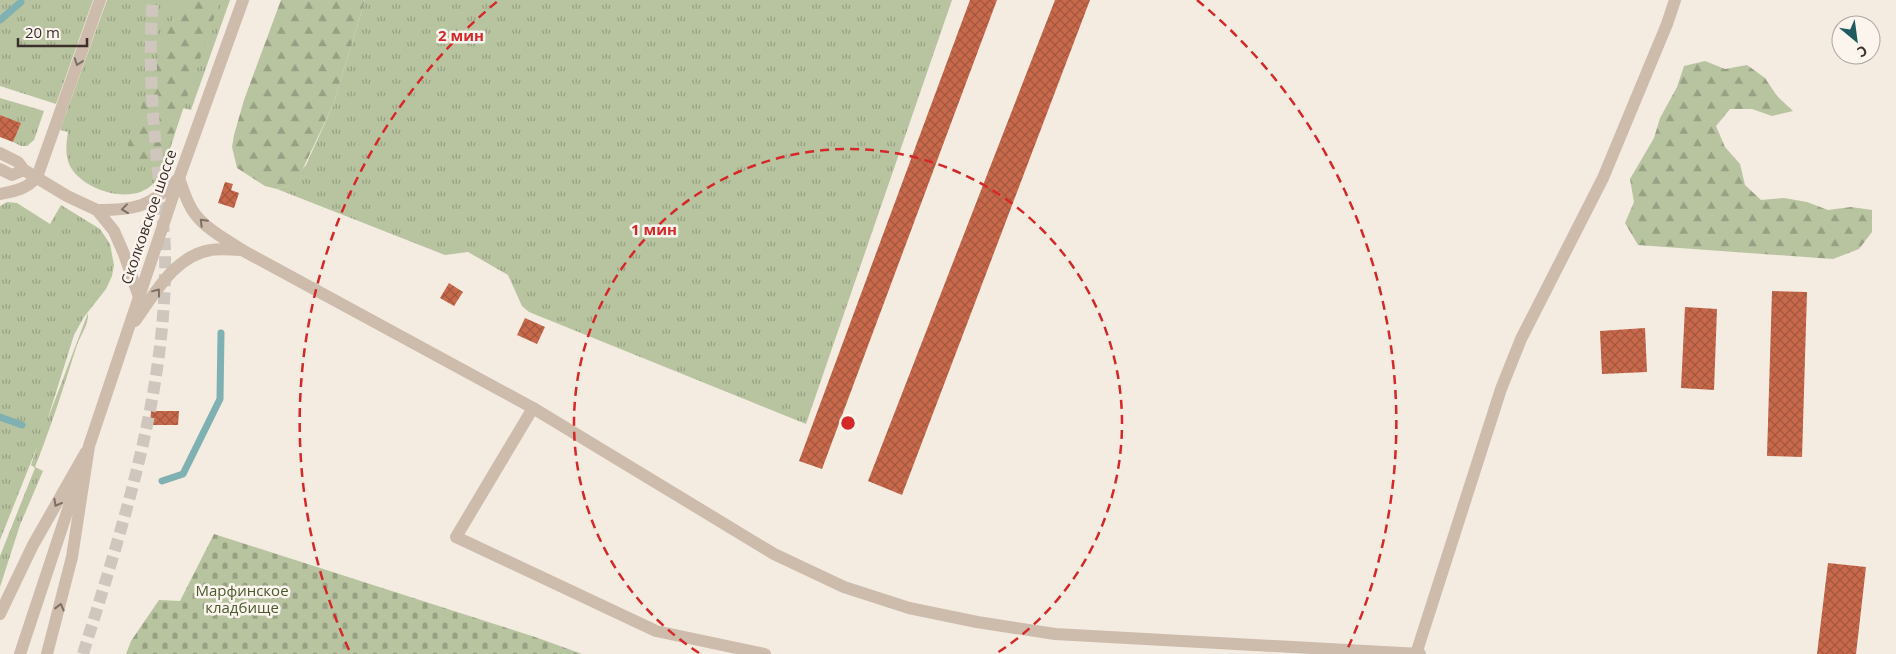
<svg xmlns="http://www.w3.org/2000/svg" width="1896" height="654" font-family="'Open Sans',sans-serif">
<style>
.grass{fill:url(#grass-tufts)}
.forest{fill:url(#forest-firs)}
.cemetery{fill:url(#cemetery-stones)}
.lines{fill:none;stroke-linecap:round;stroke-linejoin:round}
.stream{stroke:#7fb0b2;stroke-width:7}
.building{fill:url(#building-cross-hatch)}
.minor-tunnel{stroke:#cfc6bd;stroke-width:12;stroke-dasharray:12 6;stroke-linecap:butt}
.minor{stroke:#cdbbac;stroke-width:12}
.oneway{stroke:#7d6f65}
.ring{fill:none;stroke:#d62828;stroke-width:2.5;stroke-dasharray:9 6}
.labels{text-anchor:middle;stroke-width:5;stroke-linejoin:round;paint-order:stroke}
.street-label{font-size:15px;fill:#3b302b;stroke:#fbf5ee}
.park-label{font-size:15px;fill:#4a5a2e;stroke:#fbf5ee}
.centre{fill:#d62828;stroke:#fbf5ee;stroke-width:2.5}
.ring-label{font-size:15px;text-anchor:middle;font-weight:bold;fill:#d62828;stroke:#fbf5ee;stroke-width:5;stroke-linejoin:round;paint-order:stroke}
</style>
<defs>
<pattern id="grass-tufts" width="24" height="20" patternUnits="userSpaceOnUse" patternTransform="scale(1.25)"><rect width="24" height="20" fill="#b8c4a0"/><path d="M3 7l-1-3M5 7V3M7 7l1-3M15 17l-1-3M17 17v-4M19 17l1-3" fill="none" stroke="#97a083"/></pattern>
<pattern id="forest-firs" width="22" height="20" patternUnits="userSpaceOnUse" patternTransform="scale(1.25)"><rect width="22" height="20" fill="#b8c4a0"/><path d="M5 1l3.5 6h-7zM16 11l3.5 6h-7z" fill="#97a083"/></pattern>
<pattern id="cemetery-stones" width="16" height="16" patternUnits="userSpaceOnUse" patternTransform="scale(1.25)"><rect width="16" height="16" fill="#b8c4a0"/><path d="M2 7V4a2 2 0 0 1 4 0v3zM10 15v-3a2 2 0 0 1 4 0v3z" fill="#97a083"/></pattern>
<pattern id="building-cross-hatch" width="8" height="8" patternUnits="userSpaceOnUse" patternTransform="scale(1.25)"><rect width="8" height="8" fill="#c8694b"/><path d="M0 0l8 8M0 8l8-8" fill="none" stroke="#a4573f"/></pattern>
</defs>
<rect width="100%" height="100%" fill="#f4ebe1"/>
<g class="grass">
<path d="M0,0H93L56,104L0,86Z"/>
<path d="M107,0H230L191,110L183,108C176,127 167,168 154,183C133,206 83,191 70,166C65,155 66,145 68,132L60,130Z"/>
<path d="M365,0H952L806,424L529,312L522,306L508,275L468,252L445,255L277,189L288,186L306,165L333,105Z"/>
<path d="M0,98L44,111L34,140L27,146H21L13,142L20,123L0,115Z"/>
<path d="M7,202L17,203L50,224L61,205L100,229L110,244L114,265L112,276L106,289L84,317L74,335L47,421L88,313C89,324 81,334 77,345C64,386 51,427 35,467L43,471L20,525L0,587V556L35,468L31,465L37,447L0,540V206Z"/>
</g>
<g class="forest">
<path d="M179,0H220L177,127L162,162L151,165L139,164L130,156L128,144Z"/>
<path d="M281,0H365L333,105L298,179L288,186L277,189L265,186L237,168L232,147L234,135L244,100Z"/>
<path d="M1705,61L1725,69L1747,65L1765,78L1777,96L1793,111L1772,116L1752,109H1730L1716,126L1725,147L1740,164L1745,185L1761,200L1784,198L1807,202L1828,210L1851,207L1872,210V232L1859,249L1833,259L1638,245L1625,223L1634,202L1630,179L1654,138L1660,118L1677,87L1684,66Z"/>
</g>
<path class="cemetery" d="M214,534L538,638L582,654H126L131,641L159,600L180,601Z"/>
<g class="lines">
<g class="stream">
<path d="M0,20L21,2"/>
<path d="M0,417L22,425"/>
<path d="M162,481L183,474L220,399L221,333"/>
</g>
</g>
<g class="building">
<path d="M970,0H997L822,469L799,461Z"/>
<path d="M1055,0H1090L902,495L868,481Z"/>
<path d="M0,115L21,123L13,142L0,137Z"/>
<path d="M225,182L233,184L231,190L239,193L234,208L218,203Z"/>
<path d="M449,283L463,292L454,306L440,298Z"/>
<path d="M1772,291L1807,292L1802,457L1767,456Z"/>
<path d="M1685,307L1717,309L1714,390L1681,388Z"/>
<path d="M525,318L545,327L537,344L517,335Z"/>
<path d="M1645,328L1647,372L1602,374L1600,331Z"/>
<path d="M151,411H179L178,425H150Z"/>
<path d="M1828,563L1866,567L1856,654H1817Z"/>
</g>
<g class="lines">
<path class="minor-tunnel" d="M83,654C124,522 168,389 165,249C164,230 162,211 160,192C154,129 147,64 153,0"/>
<g class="minor">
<path d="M0,153L18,162L24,170L67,196L97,210L114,231L124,254L139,297"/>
<path d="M0,169L12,175L24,170"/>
<path d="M179,178C182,187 185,196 189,204C199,226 223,237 242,250L533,408L774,554L844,587L909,608L977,622L1055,634L1420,654"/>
<path d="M0,194C15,191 27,189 37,177L100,0"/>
<path d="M97,210C135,210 150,207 177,180"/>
<path d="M135,321C154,295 175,255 211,250C220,248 232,250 242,250"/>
<path d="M533,408L456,537L656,631L765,654"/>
<path d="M0,614L33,545L86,452"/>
<path d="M20,654L78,479"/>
<path d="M47,654L72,557L89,446L179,178L243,0"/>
<path d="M1416,654L1501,389L1521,339L1603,178L1667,24L1675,0"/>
</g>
</g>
<defs><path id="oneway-chevron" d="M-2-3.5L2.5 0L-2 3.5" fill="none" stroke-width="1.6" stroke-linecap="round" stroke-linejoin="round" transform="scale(1.25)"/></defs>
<g class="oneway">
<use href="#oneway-chevron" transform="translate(78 62) rotate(110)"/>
<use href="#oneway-chevron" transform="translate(125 209) rotate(173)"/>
<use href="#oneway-chevron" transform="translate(203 222) rotate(-135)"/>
<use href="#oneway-chevron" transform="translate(157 292) rotate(-53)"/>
<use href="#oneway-chevron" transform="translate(57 503) rotate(119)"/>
<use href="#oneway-chevron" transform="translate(60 607) rotate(-76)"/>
</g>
<g class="ring">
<path d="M699 653A274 274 0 1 1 997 653"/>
<path d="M349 650A548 548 0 0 1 499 0M1197 0A548 548 0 0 1 1347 650"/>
</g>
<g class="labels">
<g class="street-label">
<text transform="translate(149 217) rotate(-71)" y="5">Сколковское шоссе</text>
</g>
<g class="park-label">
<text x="242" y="596">Марфинское<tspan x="242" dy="17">кладбище</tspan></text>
</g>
</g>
<circle cx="848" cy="423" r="8" class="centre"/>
<g class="ring-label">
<text x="461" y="41">2 мин</text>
<text x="654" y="235">1 мин</text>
</g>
<g transform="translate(1856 40) rotate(151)"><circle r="24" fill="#fbf5ee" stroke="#aea6a0"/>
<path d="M0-4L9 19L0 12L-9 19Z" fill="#1f5a5e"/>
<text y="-8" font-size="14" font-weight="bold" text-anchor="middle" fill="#3b302b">С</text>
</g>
<path d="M18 38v8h69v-8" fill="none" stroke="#3b302b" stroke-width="2.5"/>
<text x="25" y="38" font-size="15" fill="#3b302b" stroke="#fbf5ee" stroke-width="4" paint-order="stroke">20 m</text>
</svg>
